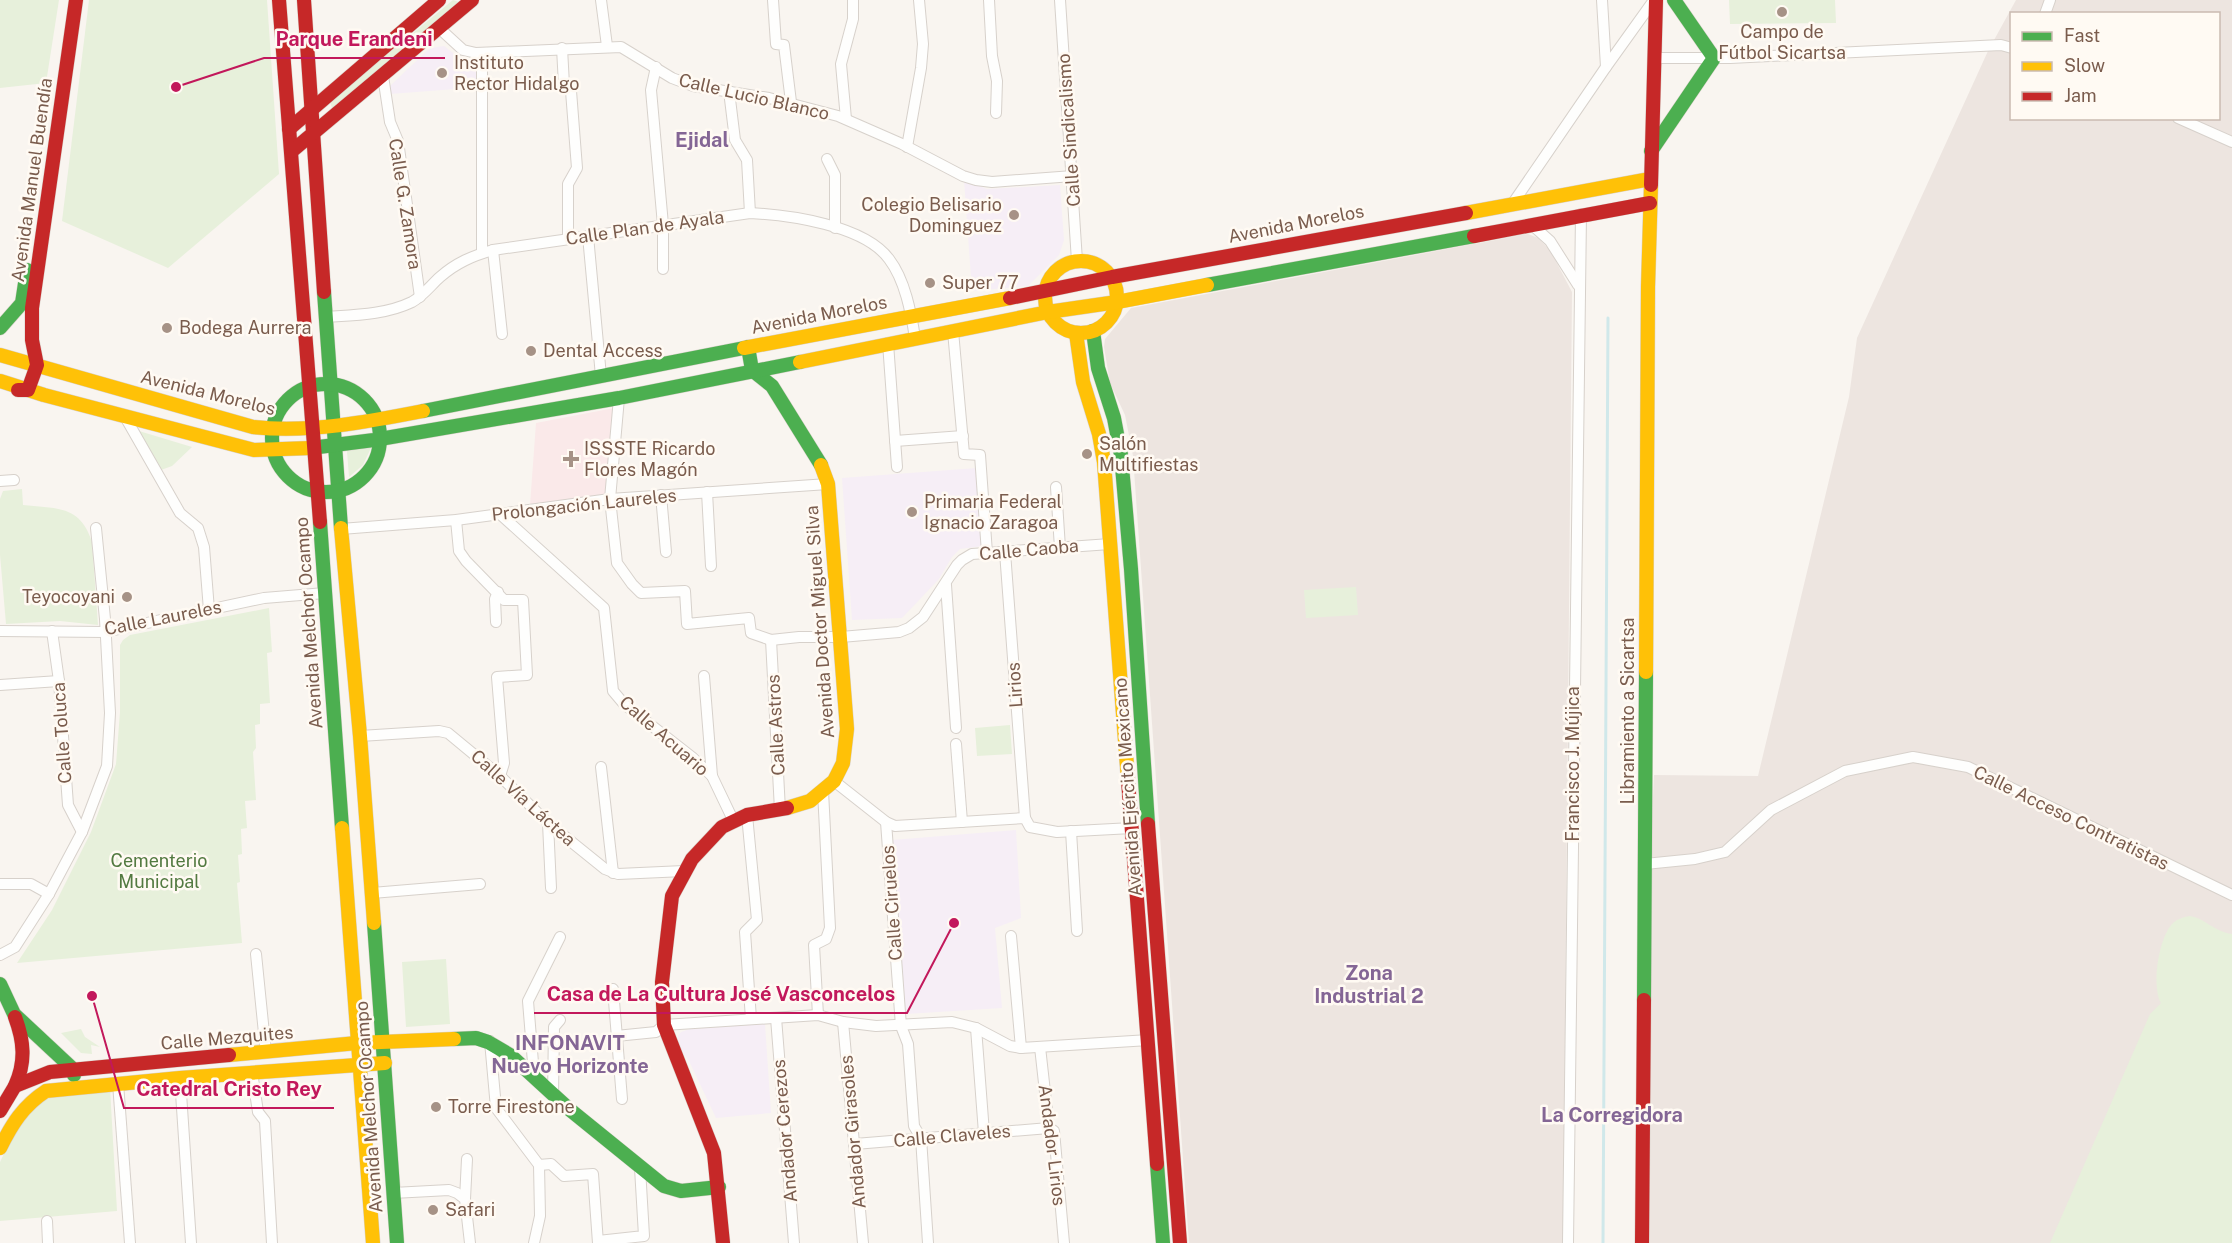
<svg xmlns="http://www.w3.org/2000/svg" width="2232" height="1243" font-family="'Public Sans',sans-serif">
<style>
.industrial{fill:#ede5e0;fill-rule:evenodd}
.education{fill:#f6eef6}
.medical{fill:#fae9e9}
.green{fill:#e7f0db}
.lines{fill:none;stroke-linecap:round;stroke-linejoin:round}
.stream{stroke:#d0e8ea;stroke-width:3}
.street-casing{stroke:#d7d1cb;stroke-width:12}
.fast-casing{stroke:#d9d2cb;stroke-width:15}
.slow-casing{stroke:#d9d2cb;stroke-width:15}
.jam-casing{stroke:#d9d2cb;stroke-width:15}
.street{stroke:#fefefd;stroke-width:10}
.fast{stroke:#4caf50;stroke-width:14}
.slow{stroke:#ffc107;stroke-width:14}
.jam{stroke:#c62828;stroke-width:14}
.poi-dot{fill:#a69286;stroke:#fffaf3;stroke-width:2}
.labels{text-anchor:middle;stroke-width:5;stroke-linejoin:round;paint-order:stroke}
.poi-label{font-size:18px;fill:#7a5c4d;stroke:#fffaf3;text-anchor:start}
.street-label{font-size:18px;fill:#7a5c4d;stroke:#fffaf3}
.park-label{font-size:18px;fill:#537a41;stroke:#fffaf3}
.neighbourhood-label{font-size:20px;font-weight:bold;fill:#846695;stroke:#fffaf3}
.leader{fill:none;stroke:#c2185b;stroke-width:2}
.callout-dot{fill:#c2185b;stroke:#fffaf3;stroke-width:2}
.callout-label{font-size:20px;text-anchor:middle;font-weight:bold;fill:#c2185b;stroke:#fffaf3;stroke-width:5;stroke-linejoin:round;paint-order:stroke}
</style>
<rect width="100%" height="100%" fill="#f9f5f0"/>
<g class="industrial">
<path d="M2016,0H2232V1243H1647L1649,890L1654,775L1758,776L1849,397L1857,338L1988,51ZM2012,14H2218V118H2012Z"/>
<path d="M1528,234L1538,238L1550,250L1572,292L1563,1243H1189L1133,456L1125,415L1110,383L1104,347L1105,339L1131,308Z"/>
</g>
<g class="education">
<path d="M444,46L462,60L480,58L482,87L390,94V86L430,48Z"/>
<path d="M964,180L987,189L1060,185L1064,240L1059,255L1028,286L972,291Z"/>
<path d="M977,468L983,546L960,549L952,557L939,579L902,618L852,620L842,478Z"/>
<path d="M1016,830L1021,918L995,928L1002,1008L906,1014L892,840Z"/>
<path d="M765,1024L771,1113L716,1118L689,1061L679,1048L678,1036L681,1032L690,1029Z"/>
</g>
<path class="medical" d="M614,408L606,494L530,505L536,423Z"/>
<g class="green">
<path d="M0,0H59L46,83L0,88Z"/>
<path d="M89,0H267L279,174L168,268L62,221Z"/>
<path d="M453,0L459,2L334,109L332,108L330,102Z"/>
<path d="M1729,0H1835L1836,23L1730,24Z"/>
<path d="M139,431L192,447L172,466L161,470Z"/>
<path d="M371,448L363,465L349,477L347,451Z"/>
<path d="M22,489L23,505C55,509 80,504 92,542L98,625L60,621L6,624L0,555V499L3,491Z"/>
<path d="M1356,587L1358,615L1306,618L1304,590Z"/>
<path d="M269,608L272,652L267,653L270,703L260,704V724L255,725L256,748L253,752L256,800L245,801L247,828L241,829L242,854L238,855L240,882L237,883L242,943L17,963L52,910L91,832L116,764L120,712V645L123,640L130,635Z"/>
<path d="M1010,725L1012,754L977,756L975,728Z"/>
<path d="M2190,916C2206,919 2215,932 2232,934V1243H2050L2150,1014L2161,1003C2151,986 2159,938 2172,924C2177,919 2183,917 2190,916Z"/>
<path d="M446,959L450,1024L406,1027L402,962Z"/>
<path d="M81,1029L85,1037L100,1047L91,1045L92,1054L81,1053L61,1033Z"/>
<path d="M110,1088L117,1211L0,1221V1162L20,1120L45,1096Z"/>
</g>
<g class="lines">
<path class="stream" d="M1603,1243L1608,318"/>
<g class="street-casing">
<g id="street">
<path d="M601,0L607,46"/>
<path d="M773,0L776,44L784,45L791,102"/>
<path d="M989,0L992,56L997,81L996,113"/>
<path d="M1060,0L1077,261"/>
<path d="M1602,0L1606,67"/>
<path d="M2045,14L2050,0"/>
<path d="M439,28L463,50L476,53L621,47L672,78L693,86L769,98L838,116L902,144L963,176L976,180L992,182L1073,176"/>
<path d="M562,48L564,85L571,91L577,168L568,184V239"/>
<path d="M482,53V253"/>
<path d="M1654,58H1730L2001,45L2012,48"/>
<path d="M656,67L651,90L663,225V269"/>
<path d="M383,76L390,122L398,141L420,297"/>
<path d="M729,91L735,140L747,160L750,213"/>
<path d="M2178,118L2232,142"/>
<path d="M846,119L841,64L853,19V0"/>
<path d="M907,147L921,68L923,44L919,0"/>
<path d="M827,159L835,175V228"/>
<path d="M1513,203L1606,67L1654,0"/>
<path d="M1531,224L1550,241L1578,285"/>
<path d="M588,236L601,376"/>
<path d="M493,250L502,334"/>
<path d="M325,317C354,315 385,315 412,302C423,296 431,285 440,277C456,263 472,256 493,250L750,213C789,215 864,225 889,259C905,280 911,312 915,338"/>
<path d="M953,331L964,454L980,455L987,553"/>
<path d="M888,343L897,467"/>
<path d="M619,398L610,499L617,563L632,584L641,593L685,591L687,624L749,618L751,633L771,640L799,637H841L899,632L909,628L923,617L957,565L962,560L972,554L1110,544"/>
<path d="M124,415L180,513L198,528L204,547L209,610"/>
<path d="M895,441L963,436"/>
<path d="M0,481L14,480"/>
<path d="M1056,487L1060,548"/>
<path d="M707,492L711,566"/>
<path d="M661,495L666,552"/>
<path d="M500,514L604,608L613,691L624,704L693,758L712,776L734,822"/>
<path d="M456,520L459,551L466,561L504,600H523L527,675L497,677L504,763L500,776"/>
<path d="M341,529L456,520L610,499L828,484"/>
<path d="M1005,552L1025,818"/>
<path d="M946,585L956,728"/>
<path d="M496,622L495,599L498,592"/>
<path d="M0,631L105,632L264,598L325,593"/>
<path d="M52,631L59,681L68,805L82,832"/>
<path d="M771,640L780,810"/>
<path d="M704,676L712,776"/>
<path d="M0,685L59,681"/>
<path d="M360,736L439,731L448,733L500,776L548,823L605,869L618,874L684,871"/>
<path d="M956,744L962,822"/>
<path d="M601,767L613,873"/>
<path d="M834,781L886,822L895,826L1025,818L1030,827L1057,832L1132,828"/>
<path d="M747,815L757,920L745,932L751,1019"/>
<path d="M886,822L901,1026L908,1044L914,1126L921,1138L928,1243"/>
<path d="M548,823L551,888"/>
<path d="M1071,831L1077,931"/>
<path d="M1645,864L1695,859L1725,852L1771,810L1845,771L1913,757L1968,767L2232,895"/>
<path d="M0,884H31L49,894"/>
<path d="M372,893L480,884"/>
<path d="M1011,936L1021,1048"/>
<path d="M256,954L266,1053"/>
<path d="M0,955L15,947L49,894L82,832L107,766L110,713L105,619L96,528"/>
<path d="M613,989L622,1099"/>
<path d="M818,1015L814,945L826,939L830,928L823,791"/>
<path d="M776,1018L794,1243"/>
<path d="M843,1022L863,1243"/>
<path d="M976,1028L984,1133"/>
<path d="M616,1036L656,1032L664,1025L818,1015L843,1022L876,1026L952,1022L976,1028L1010,1046L1021,1048L1149,1040"/>
<path d="M490,1041L496,1108L539,1165L540,1216L534,1243"/>
<path d="M1040,1047L1049,1128L1054,1131L1064,1243"/>
<path d="M252,1072L258,1112L265,1121L272,1243"/>
<path d="M534,1075L528,1001L560,937"/>
<path d="M180,1078L191,1243"/>
<path d="M118,1083L130,1243"/>
<path d="M553,1096L554,1027L560,1020"/>
<path d="M855,1144L1049,1128"/>
<path d="M539,1165L551,1164L564,1176L593,1174L598,1243"/>
<path d="M393,1193L449,1190L457,1193L465,1199L470,1243"/>
<path d="M465,1199L467,1159"/>
<path d="M47,1221L48,1243"/>
<path d="M598,1241L644,1236L640,1168"/>
<path d="M1568,1243L1581,214"/>
</g>
</g>
<g class="fast-casing">
<g id="fast">
<path d="M1651,151L1714,58L1674,0"/>
<path d="M1207,285L1474,236"/>
<path d="M324,292L341,528"/>
<path d="M0,328L22,303L27,270"/>
<path d="M1093,331L1098,368L1114,418L1121,455L1131,569L1148,824"/>
<path d="M748,347L752,370L772,386L821,465"/>
<circle cx="326" cy="438" r="54"/>
<path d="M423,411L744,348"/>
<path d="M311,448L374,440L619,398L800,362"/>
<path d="M320,522L342,828"/>
<path d="M374,923L397,1243"/>
<path d="M0,984L14,1014L74,1070V1075"/>
<path d="M1644,1000L1646,672"/>
<path d="M454,1039L476,1038L488,1042L510,1055L569,1109L664,1186L681,1191L719,1187"/>
<path d="M1157,1164L1163,1243"/>
</g>
</g>
<g class="slow-casing">
<g id="slow">
<path d="M1466,213L1650,179"/>
<circle cx="1081" cy="297" r="36"/>
<path d="M1076,333L1083,382L1099,434L1104,462L1128,780"/>
<path d="M744,348L1010,298"/>
<path d="M0,355L253,427C310,433 367,422 423,411"/>
<path d="M800,362L1048,312L1117,302L1207,285"/>
<path d="M0,381L44,395L254,450L311,448"/>
<path d="M341,528L360,736L374,923"/>
<path d="M1646,672L1648,287L1651,185"/>
<path d="M787,808L810,801L834,781L843,763L847,729L828,484L821,465"/>
<path d="M342,828L373,1243"/>
<path d="M229,1055L357,1043L454,1039"/>
<path d="M0,1148C12,1124 23,1106 46,1091L180,1078L385,1063"/>
</g>
</g>
<g class="jam-casing">
<g id="jam">
<path d="M279,0L320,522"/>
<path d="M304,0L324,292"/>
<path d="M289,129L439,0"/>
<path d="M292,151L472,0"/>
<path d="M1651,185L1656,0"/>
<path d="M1474,236L1650,203"/>
<path d="M1010,298L1112,277L1466,213"/>
<path d="M18,390H28L37,365L32,340V308L76,0"/>
<path d="M1128,780L1157,1164"/>
<path d="M1148,824L1180,1243"/>
<path d="M15,1017C24,1041 26,1062 15,1086"/>
<path d="M0,1111L15,1086L50,1072L229,1055"/>
<path d="M723,1243L714,1153L664,1025L662,982L672,896L692,859L722,827L747,815L787,808"/>
<path d="M1642,1243L1644,1000"/>
</g>
</g>
<use href="#street" class="street"/>
<use href="#fast" class="fast"/>
<use href="#slow" class="slow"/>
<use href="#jam" class="jam"/>
</g>
<g class="poi-dot">
<circle cx="1782" cy="12" r="6"/>
<circle cx="442" cy="73" r="6"/>
<circle cx="1014" cy="215" r="6"/>
<circle cx="930" cy="283" r="6"/>
<circle cx="167" cy="328" r="6"/>
<circle cx="531" cy="351" r="6"/>
<circle cx="1087" cy="454" r="6"/>
<path d="M568 450h6v6h6v6h-6v6h-6v-6h-6v-6h6z"/>
<circle cx="912" cy="512" r="6"/>
<circle cx="127" cy="597" r="6"/>
<circle cx="436" cy="1107" r="6"/>
<circle cx="433" cy="1210" r="6"/>
</g>
<g class="labels">
<g class="poi-label">
<text x="1782" y="38" text-anchor="middle">Campo de<tspan x="1782" dy="21">Fútbol Sicartsa</tspan></text>
<text x="454" y="69">Instituto<tspan x="454" dy="21">Rector Hidalgo</tspan></text>
<text x="1002" y="211" text-anchor="end">Colegio Belisario<tspan x="1002" dy="21">Dominguez</tspan></text>
<text x="942" y="289">Super 77</text>
<text x="179" y="334">Bodega Aurrera</text>
<text x="543" y="357">Dental Access</text>
<text x="1099" y="450">Salón<tspan x="1099" dy="21">Multifiestas</tspan></text>
<text x="584" y="455">ISSSTE Ricardo<tspan x="584" dy="21">Flores Magón</tspan></text>
<text x="924" y="508">Primaria Federal<tspan x="924" dy="21">Ignacio Zaragoa</tspan></text>
<text x="115" y="603" text-anchor="end">Teyocoyani</text>
<text x="448" y="1113">Torre Firestone</text>
<text x="445" y="1216">Safari</text>
</g>
<g class="street-label">
<text transform="translate(754 97) rotate(13)" y="6">Calle Lucio Blanco</text>
<text transform="translate(1069 130) rotate(-94)" y="6">Calle Sindicalismo</text>
<text transform="translate(32 180) rotate(-82)" y="6">Avenida Manuel Buendía</text>
<text transform="translate(405 204) rotate(81)" y="6">Calle G. Zamora</text>
<text transform="translate(1296 224) rotate(-11)" y="6">Avenida Morelos</text>
<text transform="translate(645 228) rotate(-8)" y="6">Calle Plan de Ayala</text>
<text transform="translate(819 315) rotate(-11)" y="6">Avenida Morelos</text>
<text transform="translate(208 393) rotate(14)" y="6">Avenida Morelos</text>
<text transform="translate(584 505) rotate(-6)" y="6">Prolongación Laureles</text>
<text transform="translate(1029 550) rotate(-5)" y="6">Calle Caoba</text>
<text transform="translate(163 618) rotate(-11)" y="6">Calle Laureles</text>
<text transform="translate(820 622) rotate(-94)" y="6">Avenida Doctor Miguel Silva</text>
<text transform="translate(309 623) rotate(-94)" y="6">Avenida Melchor Ocampo</text>
<text transform="translate(1015 685) rotate(-94)" y="6">Lirios</text>
<text transform="translate(1628 711) rotate(-90)" y="6">Libramiento a Sicartsa</text>
<text transform="translate(776 725) rotate(-93)" y="6">Calle Astros</text>
<text transform="translate(62 733) rotate(-94)" y="6">Calle Toluca</text>
<text transform="translate(664 736) rotate(41)" y="6">Calle Acuario</text>
<text transform="translate(1573 764) rotate(-90)" y="6">Francisco J. Mújica</text>
<text transform="translate(1128 787) rotate(-94)" y="6">Avenida Ejército Mexicano</text>
<text transform="translate(523 798) rotate(42)" y="6">Calle Vía Láctea</text>
<text transform="translate(2071 818) rotate(26)" y="6">Calle Acceso Contratistas</text>
<text transform="translate(892 903) rotate(-94)" y="6">Calle Ciruelos</text>
<text transform="translate(227 1038) rotate(-5)" y="6">Calle Mezquites</text>
<text transform="translate(369 1107) rotate(-94)" y="6">Avenida Melchor Ocampo</text>
<text transform="translate(785 1131) rotate(-95)" y="6">Andador Cerezos</text>
<text transform="translate(853 1132) rotate(-95)" y="6">Andador Girasoles</text>
<text transform="translate(952 1136) rotate(-5)" y="6">Calle Claveles</text>
<text transform="translate(1052 1145) rotate(83)" y="6">Andador Lirios</text>
</g>
<g class="park-label">
<text x="159" y="867">Cementerio<tspan x="159" dy="21">Municipal</tspan></text>
</g>
<g class="neighbourhood-label">
<text x="702" y="147">Ejidal</text>
<text x="1369" y="980">Zona<tspan x="1369" dy="23">Industrial 2</tspan></text>
<text x="570" y="1050">INFONAVIT<tspan x="570" dy="23">Nuevo Horizonte</tspan></text>
<text x="1612" y="1122">La Corregidora</text>
</g>
</g>
<path class="leader" d="M176 87L264 58H445M954 923L907 1013H534M92 996L124 1108H334"/>
<g class="callout-dot">
<circle cx="176" cy="87" r="6"/>
<circle cx="954" cy="923" r="6"/>
<circle cx="92" cy="996" r="6"/>
</g>
<g class="callout-label">
<text x="354" y="46">Parque Erandeni</text>
<text x="721" y="1001">Casa de La Cultura José Vasconcelos</text>
<text x="229" y="1096">Catedral Cristo Rey</text>
</g>
<rect x="2010" y="12" width="210" height="108" fill="#fffaf3" stroke="#cabbb1" stroke-width="1.5"/>
<rect x="2022" y="32" width="30" height="9" fill="#4caf50" stroke="#cabbb1" stroke-width="1.5"/>
<text x="2064" y="42" font-size="18" fill="#7a5c4d">Fast</text>
<rect x="2022" y="62" width="30" height="9" fill="#ffc107" stroke="#cabbb1" stroke-width="1.5"/>
<text x="2064" y="72" font-size="18" fill="#7a5c4d">Slow</text>
<rect x="2022" y="92" width="30" height="9" fill="#c62828" stroke="#cabbb1" stroke-width="1.5"/>
<text x="2064" y="102" font-size="18" fill="#7a5c4d">Jam</text>
</svg>
